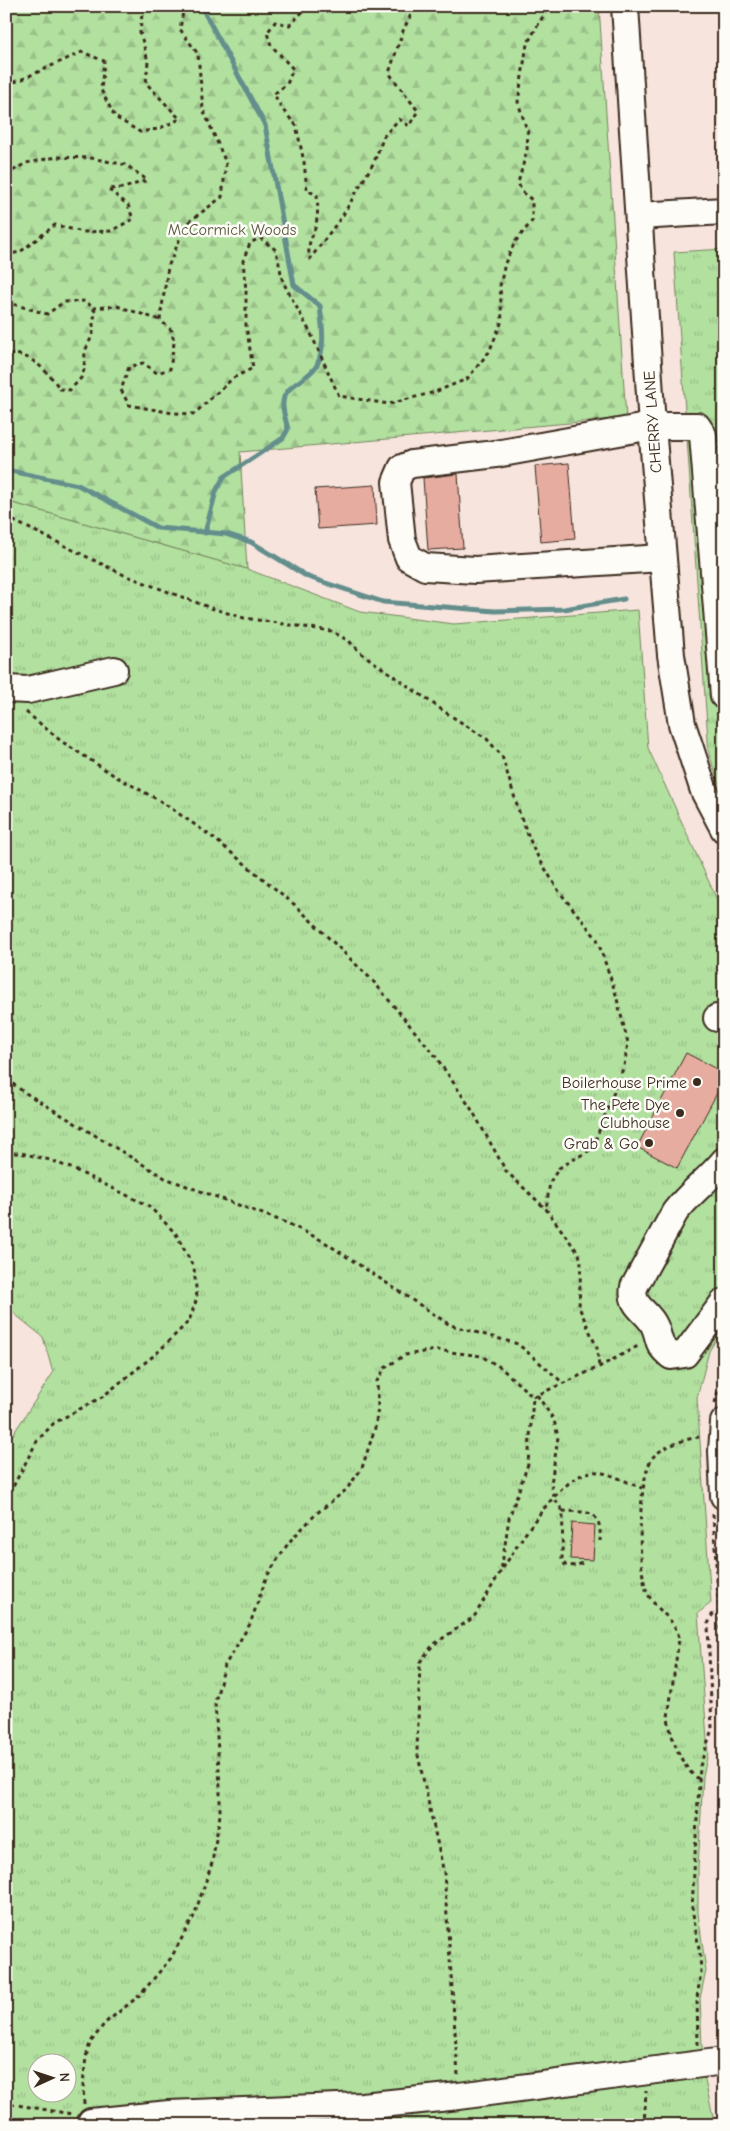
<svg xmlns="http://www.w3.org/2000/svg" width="730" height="2131" font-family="'Comic Neue',sans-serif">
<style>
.grass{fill:url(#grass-tufts);stroke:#76855e;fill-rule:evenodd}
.forest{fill:url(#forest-firs);stroke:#76855e}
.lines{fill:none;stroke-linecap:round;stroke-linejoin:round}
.stream{stroke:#648e8c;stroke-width:5}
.building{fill:#e6aca0;stroke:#3b2a1e}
.minor-casing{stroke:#3b2a1e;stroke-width:30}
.path{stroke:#3b2a1e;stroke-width:3;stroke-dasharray:4 4;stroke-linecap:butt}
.minor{stroke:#fdfcf7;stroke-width:26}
.poi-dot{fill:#3b2a1e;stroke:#fdfcf7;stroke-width:2}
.labels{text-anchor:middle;stroke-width:5;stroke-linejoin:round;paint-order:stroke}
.park-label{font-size:16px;fill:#58583e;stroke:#fdfcf7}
.street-label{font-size:16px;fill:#3b2a1e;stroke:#fdfcf7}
.poi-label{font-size:16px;fill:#3b2a1e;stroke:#fdfcf7;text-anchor:end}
</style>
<defs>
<pattern id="grass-tufts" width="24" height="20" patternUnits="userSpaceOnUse" patternTransform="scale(1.25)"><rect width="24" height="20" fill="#b1e09f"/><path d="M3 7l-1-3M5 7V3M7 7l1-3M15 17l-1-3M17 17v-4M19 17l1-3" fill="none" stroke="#99c088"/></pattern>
<pattern id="forest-firs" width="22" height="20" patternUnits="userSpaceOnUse" patternTransform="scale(1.25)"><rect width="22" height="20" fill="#b1e09f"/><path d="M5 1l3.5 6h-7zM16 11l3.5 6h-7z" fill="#99c088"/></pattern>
</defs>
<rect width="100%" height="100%" fill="#f6e4dd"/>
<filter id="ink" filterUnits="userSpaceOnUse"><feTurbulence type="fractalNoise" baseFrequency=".02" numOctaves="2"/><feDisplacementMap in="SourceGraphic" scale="10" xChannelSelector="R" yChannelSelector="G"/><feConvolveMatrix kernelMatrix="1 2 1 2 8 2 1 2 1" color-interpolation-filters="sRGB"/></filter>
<g filter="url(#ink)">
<g class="grass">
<path d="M724,249V800L709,754L674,252Z"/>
<path d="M6,501L247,569L360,612L454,624L638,610L648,748L724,915V1327L709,1351L697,1398L711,1603L698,1613L708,1753L703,1776L698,1868V1913L706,1971L700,1998L703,2072L715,2125H6V1445L53,1373L43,1337L6,1307ZM38,2064H68V2094H38Z"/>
</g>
<path class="forest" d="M6,6H599L626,418L240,452L247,569L6,501Z"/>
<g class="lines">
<g class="stream">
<path d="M201,6L265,125L294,285L320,306C322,325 326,347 317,365C310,379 284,385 283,402C282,410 286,421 288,429L283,438L224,477L216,491L205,533"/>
<path d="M6,470L78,485L158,528L226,534L251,542L308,577L383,602L495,611L564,609L624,599"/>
</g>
</g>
<g class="building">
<path d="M569,463L575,539L541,542L535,466Z"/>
<path d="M458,474L463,548L428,550L423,478Z"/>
<path d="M375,485L377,525L318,529L315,489Z"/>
<path d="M686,1053L724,1073V1080L677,1168L637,1147Z"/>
<path d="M572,1523L595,1525L593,1560L570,1559Z"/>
</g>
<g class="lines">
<g class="minor-casing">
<g id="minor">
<path d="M625,6L652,426L671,655L682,724L704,791L724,829"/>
<path d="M639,216L724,211"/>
<path d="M662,558L475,570L425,567L409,558L402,540L396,482L402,468L412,464L496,454L652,426H697L703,435L724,696"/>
<path d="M6,689L28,690L114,670"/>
<path d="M717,1018H724"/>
<path d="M724,1161C709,1179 690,1193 675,1212L634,1287C630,1308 648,1310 655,1327C661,1342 656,1343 671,1356L685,1354L724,1302"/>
<path d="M724,1422L722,1451L724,1496"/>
<path d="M91,2122L169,2114L362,2106L459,2096L724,2061"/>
</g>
</g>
<g class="path">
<path d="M184,6L180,29L198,54L203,109L226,163L222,197L186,224L168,267L160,320L172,331L174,343L170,369L157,373L143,363L129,367L121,390L129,405L173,413L194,414L233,378L253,368L246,325V290L243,261L250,243L260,238L276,250L283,282L311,334L339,396L389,404L435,392L467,379L489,352L502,321L500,286L505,263L515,242L532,221V200L522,192L518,183L527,150L528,133L518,102L527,44L549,6"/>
<path d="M308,6L290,25L275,22L267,33L271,45L293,69L287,84L274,94L282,109L296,125L304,162L307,190L317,195C318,205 318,214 316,224C313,239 306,242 310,259L343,215L374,162L384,136L399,119L409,126L418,111L389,73L403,31L415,6"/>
<path d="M6,83L18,81L82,52L104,61L101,90L115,117L140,132L158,129L180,119L146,83L148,61L140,32L143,6"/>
<path d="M6,175L26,163L57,157L91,158L126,165L147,180L124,188L108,189L128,205L133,219L111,231L83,232L55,225L20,252L6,255"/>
<path d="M6,302L47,314L64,302L86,301L96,312L93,321V334L85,351L84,370L81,378L70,390L60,389C49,373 27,348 6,356"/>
<path d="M93,308L117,306L160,320"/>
<path d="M6,517L124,575L211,608L244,618L331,631L349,641L361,653L445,712L487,739L502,756L520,815L534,850L558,890L597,939L615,991L628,1043L624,1066L592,1149L559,1168L550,1182L546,1209"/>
<path d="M26,712L61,741L115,776L162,802L211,836L295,905L373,981L436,1057L472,1110L506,1171L546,1209L579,1254L581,1261L579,1307L597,1348L599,1367"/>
<path d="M717,848L724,860"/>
<path d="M6,1079L24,1092L165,1178L287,1223L323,1241L450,1325L518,1344L562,1382"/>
<path d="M6,1153H21L50,1160L73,1169L149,1206L176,1234L194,1268L197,1298L189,1321L157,1353L102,1397L54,1423L37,1441L6,1500"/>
<path d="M537,1395L554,1420L558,1437L551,1484L554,1498L563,1511"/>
<path d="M533,1397L599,1367L638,1346"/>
<path d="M715,1403L724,1367"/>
<path d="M713,1514L719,1611L724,1778"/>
<path d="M582,1563L576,1566L565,1565L562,1559L563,1511C589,1512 602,1510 600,1541"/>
<path d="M503,1568C519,1543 564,1467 598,1472C613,1474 628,1483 642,1488"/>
<path d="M699,1779C682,1770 670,1735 668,1717L679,1639C676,1618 655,1611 647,1592C637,1570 637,1474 654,1456C664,1446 686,1439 699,1437"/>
<path d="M698,2045L697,1998L701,1972L700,1955L692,1908L700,1766L712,1729L708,1624L712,1615L724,1610"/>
<path d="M458,2075L444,1873L417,1751L420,1662L433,1645L474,1617L501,1571L509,1518L528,1464L533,1397"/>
<path d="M11,2104L72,2114"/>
<path d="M84,2104L83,2085L86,2057L90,2043L105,2023L140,1995L171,1958L194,1916L212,1863L220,1815V1787L215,1702L225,1665L250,1624L267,1576L289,1542L317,1513L346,1490L362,1468L375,1428L378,1408L377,1381L385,1368L405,1355L436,1350L481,1356L500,1367L533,1397"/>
<path d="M644,2125L646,2091"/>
</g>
<use href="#minor" class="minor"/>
</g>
</g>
<g class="poi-dot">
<circle cx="697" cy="1082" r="5"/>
<circle cx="680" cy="1113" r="5"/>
<circle cx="649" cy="1143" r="5"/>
</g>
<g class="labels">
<g class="park-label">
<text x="232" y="235">McCormick Woods</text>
</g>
<g class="street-label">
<text transform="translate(652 422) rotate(-94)" y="6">CHERRY LANE</text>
</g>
<g class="poi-label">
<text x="687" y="1088">Boilerhouse Prime</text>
<text x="670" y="1110">The Pete Dye<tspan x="670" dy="18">Clubhouse</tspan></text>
<text x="639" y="1149">Grab &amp; Go</text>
</g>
</g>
<rect width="730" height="2131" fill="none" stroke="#fdfcf7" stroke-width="25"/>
<rect x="12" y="12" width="705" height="2106" fill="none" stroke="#3b2a1e" stroke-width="2" filter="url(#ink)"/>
<g transform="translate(52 2078) rotate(87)"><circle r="24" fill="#fdfcf7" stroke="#afa8a0"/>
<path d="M0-4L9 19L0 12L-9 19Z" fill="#3b2a1e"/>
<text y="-8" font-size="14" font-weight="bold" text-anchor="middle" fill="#3b2a1e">N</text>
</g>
</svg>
